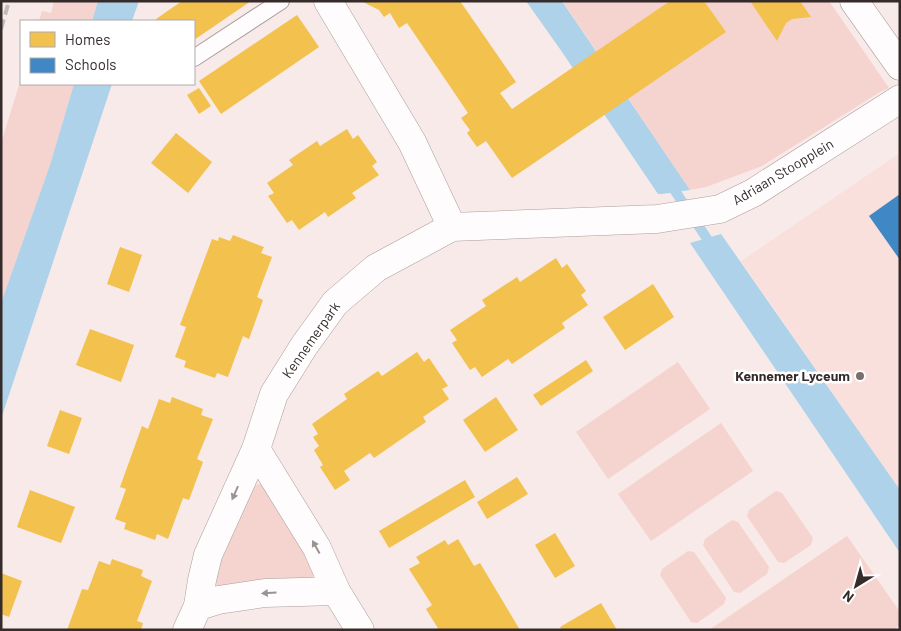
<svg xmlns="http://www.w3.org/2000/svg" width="901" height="631" font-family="Barlow,sans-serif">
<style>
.built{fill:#f9e0dc}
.green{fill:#f5d3ce}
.water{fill:#aed2e9}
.homes{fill:#f2c14e}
.schools{fill:#3f88c5}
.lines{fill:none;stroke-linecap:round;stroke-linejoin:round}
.stream{stroke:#aed2e9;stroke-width:10}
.lane-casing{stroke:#a99f9d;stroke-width:18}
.street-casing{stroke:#a99f9d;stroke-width:29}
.lane{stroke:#fefcfc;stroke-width:16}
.street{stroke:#fefcfc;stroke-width:28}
.rail{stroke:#bfbbbb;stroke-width:4;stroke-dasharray:10 5;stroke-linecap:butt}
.oneway{fill:#9a9493}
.poi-dot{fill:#796e6c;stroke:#fff;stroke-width:2}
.labels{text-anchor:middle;stroke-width:5;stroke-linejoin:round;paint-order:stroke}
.street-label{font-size:14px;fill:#352b2a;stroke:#fff}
.poi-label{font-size:14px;font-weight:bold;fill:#352b2a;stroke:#fff;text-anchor:end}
</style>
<rect width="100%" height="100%" fill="#f8eae8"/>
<path class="built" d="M900,153V490L741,261Z"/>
<g class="green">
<path d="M54,1H98L92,21H39L42,11L51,13Z"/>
<path d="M567,1H829L889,88L880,92L762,166L706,187L690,190L564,3Z"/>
<path d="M21,79V84H74L50,165L1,303V143Z"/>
<path d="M678,362L710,409L608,479L576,432Z"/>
<path d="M721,423L753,471L651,541L618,494Z"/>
<path d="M259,484L266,485L316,570L313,577L307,583L221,589L215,583V570L249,486Z"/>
<path d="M776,491L782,493L813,538L811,545L784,563L778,562L747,516L749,510Z"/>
<path d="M732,520L738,522L769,567L767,574L740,593L734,592L703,545L705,539Z"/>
<path d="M847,536L900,612V625L893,630H709Z"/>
<path d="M688,551L694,552L726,598L724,604L697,623L691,622L660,575L662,569Z"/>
</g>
<g class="water">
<path d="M98,1H139L132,21H92Z"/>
<path d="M526,1H562L690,190L662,194H658L560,49Z"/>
<path d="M74,84H112L1,419V303L50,165Z"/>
<path d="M721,234L900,490V553L690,243Z"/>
</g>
<g class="homes">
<path d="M182,1H251L194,40V21H158L156,19Z"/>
<path d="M361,1H460L516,82L500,93L512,109L670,1H704L726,32L512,178L486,141L477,147L467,133L470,130L461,118L468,113L407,23L399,28L390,13L384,17L379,10Z"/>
<path d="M750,1H800L811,17L792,19L786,23L777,41Z"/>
<path d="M297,15L319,47L221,114L199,81Z"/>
<path d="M199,88L211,106L199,114L187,95Z"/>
<path d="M347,129L353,139L358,135L377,162L372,166L379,175L352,193L356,198L328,217L325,212L299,230L292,220L287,223L268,196L274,193L267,183L293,165L289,160L317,141L320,146Z"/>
<path d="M176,133L212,162L188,193L151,163Z"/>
<path d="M233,235L264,247L261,253L272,257L257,297L263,300L249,339L243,336L228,377L217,373L215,378L184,367L186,361L175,357L186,327L180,325L212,239L218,241L219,237L230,241Z"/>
<path d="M120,247L142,255L129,292L107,284Z"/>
<path d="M556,258L562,268L567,264L586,291L581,295L588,305L562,323L565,328L512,364L508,359L482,377L475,367L470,370L452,343L457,340L450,330L486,306L482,300L517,277L520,282Z"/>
<path d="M653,284L674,317L625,350L603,317Z"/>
<path d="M90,329L134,345L121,382L76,365Z"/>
<path d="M417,352L424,362L429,358L448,386L442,389L449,399L423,417L426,422L374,458L370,453L344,471L350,480L335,490L320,467L323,465L314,450L319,446L313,437L318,434L312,424L347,399L344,394L378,371L382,376Z"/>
<path d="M586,360L593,371L541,406L533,395Z"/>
<path d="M172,397L203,409L201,415L213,419L197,459L203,462L189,500L183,498L168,539L157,534L155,540L124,529L126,523L115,519L126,489L120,487L142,426L148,429L159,399L170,403Z"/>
<path d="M496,397L518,430L485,452L463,420Z"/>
<path d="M60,410L82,418L69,454L47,446Z"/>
<path d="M517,477L528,494L487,519L477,502Z"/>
<path d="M465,480L475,497L389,548L379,531Z"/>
<path d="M30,490L75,507L61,543L17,527Z"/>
<path d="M555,533L575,566L555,578L535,545Z"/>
<path d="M458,539L474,566L480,563L520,630H439L426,609L432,605L409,569L420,563L416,557L445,540L448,545Z"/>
<path d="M112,559L143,570L141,576L152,581L137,621L143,623L141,630H67L82,589L88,590L99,561L110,565Z"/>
<path d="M1,573L22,581L9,617L1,614Z"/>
<path d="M601,603L617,630H562L560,627Z"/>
</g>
<path class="schools" d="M900,194V260L869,216Z"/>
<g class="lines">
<path class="stream" d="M669,182L714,249"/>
<g class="lane-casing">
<path id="lane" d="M194,58L281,1"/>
</g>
<g class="street-casing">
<g id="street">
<path d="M328,1L412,142L452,227"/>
<path d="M854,1L900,66"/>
<path d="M256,449L317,548L336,591L360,630"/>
<path d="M198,606L218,600L265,593L336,591"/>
<path d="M187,630L198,606L202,580L208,555L256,449L274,394L304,346L335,303L376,268L452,227L657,219L720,209L753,193L900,99"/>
</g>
</g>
<use href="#lane" class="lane"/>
<use href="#street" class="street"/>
<path class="rail" d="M1,29L9,1"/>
</g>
<defs><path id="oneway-solid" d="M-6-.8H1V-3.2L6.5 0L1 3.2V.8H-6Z" transform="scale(1.25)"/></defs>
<g class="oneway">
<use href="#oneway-solid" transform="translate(235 493) rotate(114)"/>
<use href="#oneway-solid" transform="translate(316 547) rotate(-119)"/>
<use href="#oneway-solid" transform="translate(269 593) rotate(177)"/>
</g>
<circle class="poi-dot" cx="860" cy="376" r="5"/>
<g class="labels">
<g class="street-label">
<text transform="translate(783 172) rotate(-31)" y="5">Adriaan Stoopplein</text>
<text transform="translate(311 340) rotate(-55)" y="5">Kennemerpark</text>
</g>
<g class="poi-label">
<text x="850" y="381">Kennemer Lyceum</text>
</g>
</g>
<rect width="901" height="631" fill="none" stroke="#352b2a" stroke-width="5"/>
<rect x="20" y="20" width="175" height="65" fill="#ffffff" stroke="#aeaaaa"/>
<rect x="30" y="32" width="25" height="15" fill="#f2c14e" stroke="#aeaaaa"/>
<text x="65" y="45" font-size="15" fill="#352b2a">Homes</text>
<rect x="30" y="58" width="25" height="15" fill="#3f88c5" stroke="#aeaaaa"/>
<text x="65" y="70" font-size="15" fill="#352b2a">Schools</text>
<g transform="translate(856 586) rotate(217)" stroke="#ffffff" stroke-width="4" paint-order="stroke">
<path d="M0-4L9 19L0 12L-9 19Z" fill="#352b2a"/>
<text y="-8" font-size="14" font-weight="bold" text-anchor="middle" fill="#352b2a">N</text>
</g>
</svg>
